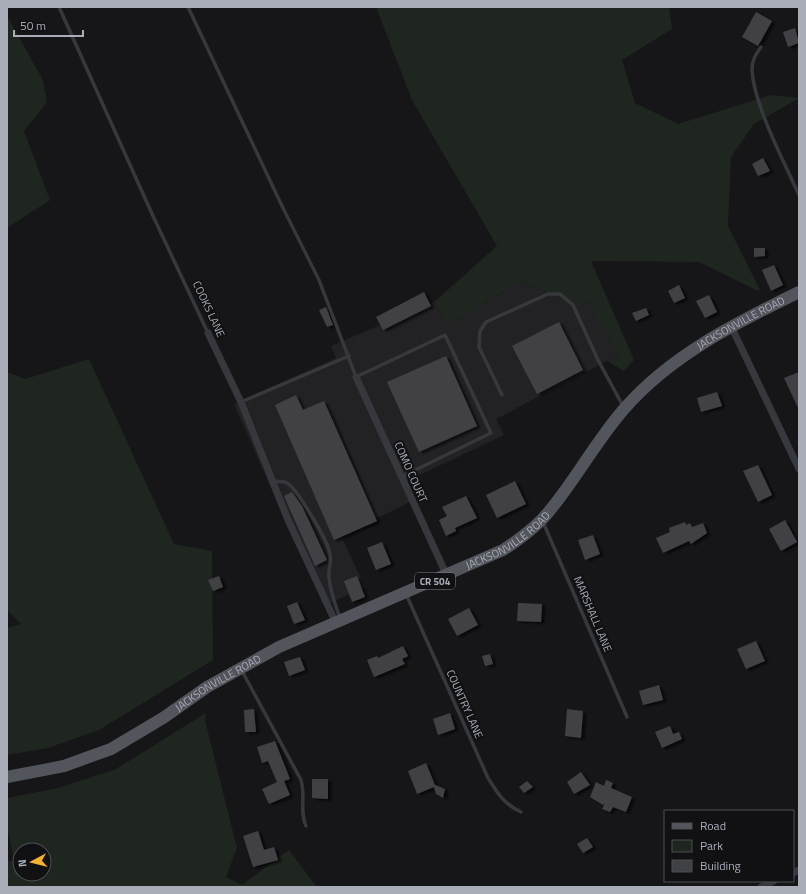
<svg xmlns="http://www.w3.org/2000/svg" width="806" height="894" font-family="'Titillium Web',sans-serif">
<style>
.built{fill:#222225}
.green{fill:#1e261f;fill-rule:evenodd}
.building{fill:#404145;filter:url(#shadow)}
.lines{fill:none;stroke-linecap:round;stroke-linejoin:round}
.lane{stroke:#37383d;stroke-width:3.5}
.street{stroke:#37383d;stroke-width:7}
.primary{stroke:#53555c;stroke-width:12}
.labels{text-anchor:middle;stroke-width:4;stroke-linejoin:round;paint-order:stroke}
.shield{fill:#111113;stroke:#7b7e86;stroke-width:1}
.shield-label{font-size:10px;font-weight:bold;fill:#a8adb8}
.street-label{font-size:11px;fill:#a8adb8;stroke:#111113}
</style>
<defs>
<filter id="shadow"><feDropShadow dx="3.5" dy="2" stdDeviation="1" flood-color="#0009"/></filter>
</defs>
<rect width="100%" height="100%" fill="#161618"/>
<path class="built" d="M522,280L577,307L588,302L618,357L607,361L496,419L504,435L405,482L414,500L341,536L365,587L326,605L292,536L234,404L336,358L331,346L434,302L449,324Z"/>
<g class="green">
<path d="M376,7H669L672,29L622,60L635,103L678,124L771,95L799,98L754,124L731,157L728,226L760,290L758,291L699,262L591,261L634,360L624,371L607,361L618,357L588,302L577,307L522,280L449,324L434,302L497,246L412,100Z"/>
<path d="M7,16L43,80L47,102L24,131L50,200L7,228Z"/>
<path d="M89,359L174,544L212,551L213,660L99,730L48,748L7,755V628L21,624L7,610V372L25,379Z"/>
<path d="M206,713L205,720L237,848L226,877L242,885L289,850L317,887H7V861H14L7,826V798L58,788L116,769ZM20,850H44V874H20Z"/>
</g>
<g class="building">
<path d="M756,12L772,21L758,46L742,37Z"/>
<path d="M795,28L799,43L788,47L783,32Z"/>
<path d="M763,158L770,171L758,176L752,164Z"/>
<path d="M754,248H765V256L754,257Z"/>
<path d="M774,265L783,285L771,291L762,270Z"/>
<path d="M679,285L685,298L674,303L668,291Z"/>
<path d="M424,292L431,306L383,330L376,317Z"/>
<path d="M709,295L717,312L705,318L696,301Z"/>
<path d="M326,307L333,325L327,327L319,310Z"/>
<path d="M646,308L649,315L636,321L632,313Z"/>
<path d="M559,322L583,370L537,394L512,346Z"/>
<path d="M446,356L477,426L419,452L387,382Z"/>
<path d="M799,372V410L784,378Z"/>
<path d="M717,392L722,406L701,412L697,398Z"/>
<path d="M296,395L303,410L324,401L377,521L334,540L275,405Z"/>
<path d="M758,465L772,495L758,502L743,471Z"/>
<path d="M515,481L526,504L497,518L486,495Z"/>
<path d="M292,492L302,506L327,560L315,566L284,496Z"/>
<path d="M466,496L477,518L455,528L456,531L446,536L439,520L447,516L442,507Z"/>
<path d="M785,520L797,542L781,551L769,529Z"/>
<path d="M685,522L686,525L690,523L692,527L703,523L707,533L691,544L689,541L663,553L656,538L670,532L669,528Z"/>
<path d="M593,535L600,554L585,560L578,540Z"/>
<path d="M382,542L391,564L376,570L367,548Z"/>
<path d="M219,576L223,587L213,591L208,580Z"/>
<path d="M357,576L365,597L352,602L344,581Z"/>
<path d="M297,602L305,620L294,624L287,606Z"/>
<path d="M518,603L542,604L541,622L517,621Z"/>
<path d="M469,608L478,625L457,636L448,619Z"/>
<path d="M756,641L765,661L746,669L737,649Z"/>
<path d="M403,646L408,656L402,659L405,664L374,677L367,660L377,656L378,658Z"/>
<path d="M490,654L493,664L485,666L482,656Z"/>
<path d="M300,657L305,670L289,676L284,662Z"/>
<path d="M659,685L663,700L643,705L639,691Z"/>
<path d="M254,709L256,732H245L244,710Z"/>
<path d="M567,709L583,711L581,738L565,736Z"/>
<path d="M450,713L455,729L438,735L433,719Z"/>
<path d="M670,726L673,734L679,732L682,739L662,748L655,732Z"/>
<path d="M275,741L290,779L284,781L290,795L269,804L262,789L277,782L268,761L262,763L257,747Z"/>
<path d="M426,763L435,785L445,789L443,798L436,794L434,787L417,794L408,771Z"/>
<path d="M581,772L590,785L574,794L567,782Z"/>
<path d="M312,779H328V799L312,798Z"/>
<path d="M606,780L613,783L611,788L632,797L626,812L613,807L610,812L602,809L605,803L603,805L590,797L596,782L604,786Z"/>
<path d="M527,781L533,787L524,793L519,787Z"/>
<path d="M258,831L264,850L274,847L278,860L253,867L243,836Z"/>
<path d="M587,838L593,847L583,853L577,844Z"/>
</g>
<g class="lines">
<g class="lane">
<path d="M59,7L153,216L208,333"/>
<path d="M188,7L282,206L319,280L356,377L445,335L491,433L401,477"/>
<path d="M761,47C756,54 752,60 752,69C753,103 784,162 799,195"/>
<path d="M502,395L479,347L480,331L486,322L548,294H560L573,305L598,360L623,406"/>
<path d="M241,402L349,356"/>
<path d="M272,481C277,482 284,481 287,483C297,488 326,539 329,550C333,562 328,566 329,577C330,591 335,604 340,618"/>
<path d="M543,522L627,717"/>
<path d="M406,594L488,778C498,794 504,804 521,812"/>
<path d="M242,671L301,780C306,798 299,810 306,826"/>
</g>
<g class="street">
<path d="M731,326L799,469"/>
<path d="M208,333L241,402L288,520L336,623"/>
<path d="M356,377L447,576"/>
<path d="M793,873L799,870"/>
<path d="M761,887L774,881"/>
</g>
<path class="primary" id="s1" d="M7,777L64,766L111,749L163,718L207,687L279,647L503,550C520,539 538,526 551,509C577,477 597,440 624,409C671,355 736,323 799,292"/>
</g>
<g class="labels">
<rect class="shield" x="415" y="573" width="40" height="16" rx="3"/>
<g class="shield-label">
<text x="435" y="585">CR 504</text>
</g>
<g class="street-label">
<text transform="translate(209 309) rotate(65)" y="4">COOKS LANE</text>
<text dy="4" stroke="none"><textPath href="#s1" startOffset="882">JACKSONVILLE ROAD</textPath></text>
<text transform="translate(411 472) rotate(66)" y="4">COMO COURT</text>
<text dy="4" stroke="none"><textPath href="#s1" startOffset="558">JACKSONVILLE ROAD</textPath></text>
<text transform="translate(593 614) rotate(67)" y="4">MARSHALL LANE</text>
<text dy="4" stroke="none"><textPath href="#s1" startOffset="234">JACKSONVILLE ROAD</textPath></text>
<text transform="translate(465 704) rotate(66)" y="4">COUNTRY LANE</text>
</g>
</g>
<rect width="806" height="894" fill="none" stroke="#a8adb8" stroke-width="16"/>
<rect x="664" y="810" width="130" height="72" fill="#111113" stroke="#4d4f55"/>
<rect x="672" y="823" width="20" height="6" fill="#53555c" stroke="#4d4f55"/>
<text x="700" y="830" font-size="12" fill="#a8adb8">Road</text>
<rect x="672" y="840" width="20" height="12" fill="#1e261f" stroke="#4d4f55"/>
<text x="700" y="850" font-size="12" fill="#a8adb8">Park</text>
<rect x="672" y="860" width="20" height="12" fill="#404145" stroke="#4d4f55"/>
<text x="700" y="870" font-size="12" fill="#a8adb8">Building</text>
<g transform="translate(32 862) rotate(263)"><circle r="19" fill="#111113" stroke="#4d4f55"/>
<path d="M0-3L7 15L0 10L-7 15Z" fill="#f2b134"/>
<text y="-6" font-size="11" font-weight="bold" text-anchor="middle" fill="#a8adb8">N</text>
</g>
<path d="M14 30v6h69v-6" fill="none" stroke="#a8adb8" stroke-width="2"/>
<text x="20" y="30" font-size="12" fill="#a8adb8" stroke="#111113" stroke-width="3" paint-order="stroke">50 m</text>
</svg>
